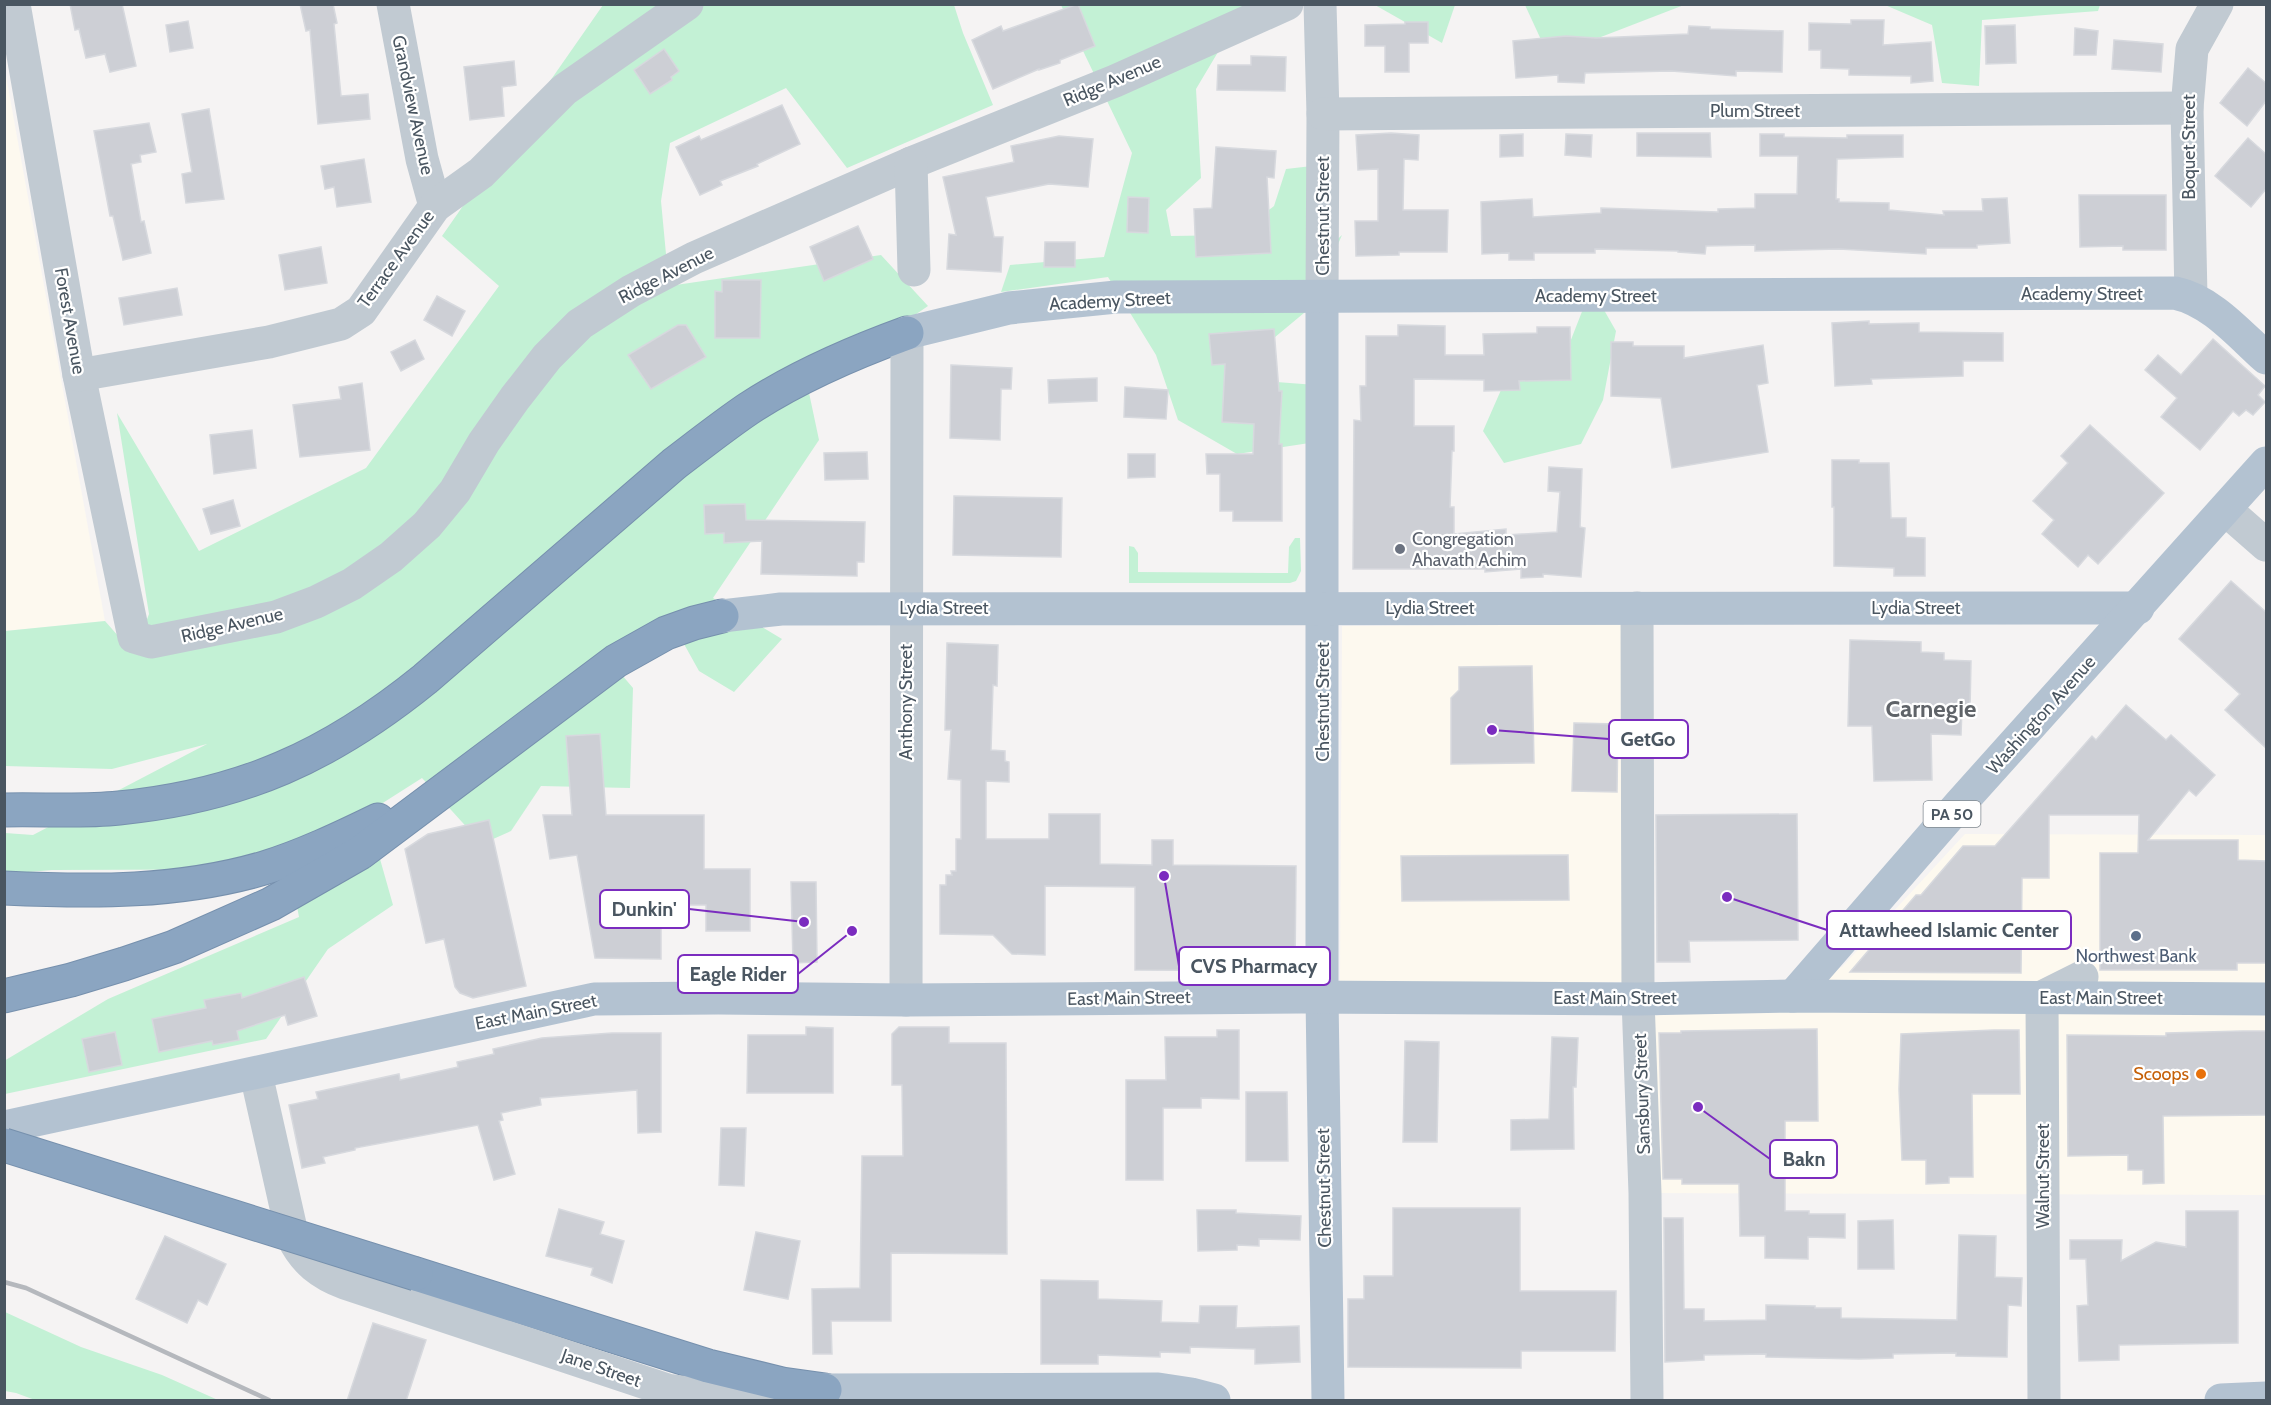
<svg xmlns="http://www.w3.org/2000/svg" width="2271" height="1405" font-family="Cabin,sans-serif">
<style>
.commercial{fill:#fdf9ef}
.green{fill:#c3f1d5}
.building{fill:#cdcfd5;stroke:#d7d9de;stroke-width:1.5}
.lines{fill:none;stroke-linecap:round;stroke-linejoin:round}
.highway-casing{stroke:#7690ad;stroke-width:35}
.minor{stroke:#c1cad2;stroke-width:33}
.major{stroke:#b3c2d1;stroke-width:33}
.highway{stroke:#8ba5c1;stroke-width:33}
.rail{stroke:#b5b8bd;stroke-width:4.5}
.highway-bridge-casing{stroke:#7690ad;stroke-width:35;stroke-linecap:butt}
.highway-bridge{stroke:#8ba5c1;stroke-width:33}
.worship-dot{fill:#6b7280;stroke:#fff;stroke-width:2}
.service-dot{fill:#5c6f8a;stroke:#fff;stroke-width:2}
.food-dot{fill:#e8710a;stroke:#fff;stroke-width:2}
.labels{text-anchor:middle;stroke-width:4.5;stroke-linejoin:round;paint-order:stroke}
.shield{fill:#fff;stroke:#808990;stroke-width:1.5}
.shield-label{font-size:16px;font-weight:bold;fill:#4a5661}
.street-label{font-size:18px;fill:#4a5661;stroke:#fff}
.worship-label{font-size:18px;fill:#5b616d;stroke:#fff;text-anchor:start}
.service-label{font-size:18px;fill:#4e5e75;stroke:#fff}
.food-label{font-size:18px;fill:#c56008;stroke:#fff;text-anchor:end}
.district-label{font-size:24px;font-weight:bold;fill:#5f6368;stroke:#fff}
.leader{fill:none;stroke:#7b2cbf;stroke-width:2}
.callout-dot{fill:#7b2cbf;stroke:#fff;stroke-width:2}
.callout{fill:#fff;stroke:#7b2cbf;stroke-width:2}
.callout-label{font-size:20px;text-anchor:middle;font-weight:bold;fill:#4a5661}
</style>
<rect width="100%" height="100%" fill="#f5f3f3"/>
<g class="commercial">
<path d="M4,65L105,621L5,631H4Z"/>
<path d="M1627,624L1656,1016L1842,967L1965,834L2266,835V1195L1645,1193L1626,982H1340L1342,626Z"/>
</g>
<g class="green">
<path d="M603,5H954L963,33L993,105L847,168L786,88L670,143L661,201L669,286L881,255L928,306L808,388L819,440L713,598L782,639L734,692L699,671L684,644L635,633L604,654L633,688L630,788L541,786L511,831L482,844L422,778L367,813L393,905L328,949L266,1039L5,1094L4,1061L108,999L299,917L290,869L52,870L5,874V833L33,835L207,744L112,769L5,766V631L105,621L134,654L149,614L117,413L199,551L366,468L499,286L442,236Z"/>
<path d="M1061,5H1246L1196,89L1201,178L1166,210L1171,236L1237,235L1274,206L1286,169L1312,166L1313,262L1342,235L1310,308L1226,378L1316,385V442L1237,454L1178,420L1156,355L1108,277L1001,292L1010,265L1104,257L1132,153Z"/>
<path d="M1375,5H1455L1442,43Z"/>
<path d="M1525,5H1684L1549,57Z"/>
<path d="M1885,5H2100L2098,11L1982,20L1979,86L1942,83L1932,25Z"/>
<path d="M1583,309L1604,310L1616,331L1603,400L1581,444L1504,463L1483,431L1508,374L1558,373Z"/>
<path d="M1295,538H1300L1301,571L1296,581L1290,583H1129V546L1134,547L1138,553V572L1288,573L1289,547Z"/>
<path d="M5,1312L81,1347L162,1375L218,1400H35L16,1393L5,1391Z"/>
</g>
<g class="building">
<path d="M70,4H122L136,66L110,72L105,54L86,58L79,29L75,30Z"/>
<path d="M300,4H333L337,23L334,24L341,96L368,94L370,119L318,124L310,30L306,31Z"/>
<path d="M1078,4L1095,46L1060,60V63L1039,70V69L993,89L972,40L1001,26L1003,31Z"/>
<path d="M1851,20H1884L1883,45L1931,42L1933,81L1911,83V76L1849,75V69L1821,68V50H1809V23L1851,24Z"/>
<path d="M188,21L193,48L170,52L166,25Z"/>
<path d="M1405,22H1428V43H1409V72H1385V46H1365V25L1405,24Z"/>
<path d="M2015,25L2016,63L1986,64L1985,26Z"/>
<path d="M1689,26L1710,27V29L1783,31L1782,72L1736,71V76L1671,71L1585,73L1584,83L1558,82V75L1516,78L1513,41L1566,36L1596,38L1688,34Z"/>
<path d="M2075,28L2098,31L2096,55H2074Z"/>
<path d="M2114,40L2163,44L2161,72L2112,69Z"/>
<path d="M664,49L679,71L671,77L672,80L650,94L634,70Z"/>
<path d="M1251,56L1286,57L1285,91L1217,90L1218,65H1251Z"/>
<path d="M514,61L516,85L502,87L504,116L470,120L464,67Z"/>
<path d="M2248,68L2266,83V101L2247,126L2220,103Z"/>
<path d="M782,105L800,144L757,164L758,166L720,181L722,185L700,195L676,147L699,136L701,140Z"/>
<path d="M209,109L224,199L186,203L182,174L192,172L182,114Z"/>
<path d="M149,123L156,152L140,155L141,162L131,164L141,222L144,221L151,253L123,260L113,216H110L94,131Z"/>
<path d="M1391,133L1419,135L1418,160L1404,159L1403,210H1448L1447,252H1399V255L1356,256L1355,221H1378V169L1358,170L1356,135Z"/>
<path d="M1637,133H1710L1711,157L1637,156Z"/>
<path d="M1523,134V156L1500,157V135Z"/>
<path d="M1566,134L1592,135L1591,157L1565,155Z"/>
<path d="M1760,134H1784V137L1847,138V135H1903V157L1837,159L1836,199H1839V202L1889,203V210L1944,215L1943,211H1983L1982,199L2007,198L2010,243L1977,245V248H1926V254L1839,249L1755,251V245L1706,246L1705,254L1678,252V251L1595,249V253H1534V260H1509V253L1482,254L1481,202L1532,199L1533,217L1601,213V208L1718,212V209L1755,208V194H1797L1798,156H1760Z"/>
<path d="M1059,136L1093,139L1088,187L1049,184L986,197L994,237H1003L1001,272L947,269L949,234L956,235L943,177L1014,162L1011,146Z"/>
<path d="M2248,138L2266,154V189L2251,207L2215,176Z"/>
<path d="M1216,147L1276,151L1274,178L1267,177L1271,253L1196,257L1194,209L1212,208Z"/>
<path d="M364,159L371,202L337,207L334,187L325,189L321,166Z"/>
<path d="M2079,195H2166V250H2123V246L2080,247Z"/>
<path d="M1128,197L1149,198L1148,233L1127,232Z"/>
<path d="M858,226L873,259L824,281L810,247Z"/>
<path d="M1045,242H1075V267H1044Z"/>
<path d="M321,247L327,283L285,290L279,255Z"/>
<path d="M722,280H761L760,338H715V291L722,292Z"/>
<path d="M177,288L182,315L124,325L119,298Z"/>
<path d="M437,296L465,311L452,336L424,320Z"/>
<path d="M1869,321V324L1919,323V332L2003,333V361H1963V376L1871,379L1872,384L1835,386L1832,323Z"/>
<path d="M678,325H686L706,357L651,389L628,355Z"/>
<path d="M1398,325L1445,326V355H1484L1483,334L1537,333V327H1570L1571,380L1519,381L1520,390L1484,391V380L1414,379V426H1454V451H1452L1450,507H1454V534L1506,529V535L1557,532L1560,492L1548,491L1549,467L1582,469L1580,527L1585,528L1581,577L1543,574V577L1521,578V569L1485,572V569H1353L1354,420L1361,421L1360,386H1366V336H1398Z"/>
<path d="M1274,329L1279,391H1282L1279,444H1282V521H1233V511H1220V474H1207L1206,454H1253L1254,424L1222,422L1225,364L1212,365L1209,334Z"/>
<path d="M2213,339L2265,386L2258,395L2265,402L2253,415L2246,410L2239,416L2233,411L2200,450L2161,417L2177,398L2145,370L2158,355L2181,375Z"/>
<path d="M415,340L424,359L401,371L391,352Z"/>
<path d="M1611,342H1633V346H1684V358L1763,345L1768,383L1757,385L1768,452L1672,468L1661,398L1611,396Z"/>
<path d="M951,365L1012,368L1011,389H1001L1000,440L950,438Z"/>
<path d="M1097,378V401L1049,403L1048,380Z"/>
<path d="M362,383L370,450L300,457L293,405L341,399L339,387Z"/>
<path d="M1125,387L1168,390L1166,419L1124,417Z"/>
<path d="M2090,425L2164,493L2098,564L2088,555L2078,567L2042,534L2054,520L2033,501L2068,463L2061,456Z"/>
<path d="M252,430L256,468L214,474L210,435Z"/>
<path d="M867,452L868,479L825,480L824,453Z"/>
<path d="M1128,454H1155V477L1128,478Z"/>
<path d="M1832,460H1859V463H1889L1891,518H1906V537L1925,538V576H1894V568L1834,566V507H1832Z"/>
<path d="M954,496L1062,498L1061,557L953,555Z"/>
<path d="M233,500L240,526L211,534L203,509Z"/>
<path d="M745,504L746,520L865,522L864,562H857V576L761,574L762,541L724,543V533L705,534L704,505Z"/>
<path d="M2231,581L2266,612V748L2225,710L2240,694L2179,639Z"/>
<path d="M1850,640L1921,642V652L1944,653V660L1971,661L1970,710L1962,709L1961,735L1931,734L1932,780L1874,781L1872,726H1848Z"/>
<path d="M947,643L998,645L997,686L993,685L991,750L1005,751V761L1009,762V782L986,781V839H1049V814H1100V864L1152,865V840H1173V865L1296,866L1295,971L1135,970V887L1045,886V955L1012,954L993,935L940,934V885H946V875H952L951,871H956V839H961V780L948,779L951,730H945Z"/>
<path d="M1532,666L1534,763L1451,764V698L1459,690V667Z"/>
<path d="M2126,705L2166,740L2171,735L2215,775L2196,796L2189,790L2148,840H2238V860L2266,861V963H2237V970H2100V853H2138L2139,815H2049V878H2022L2021,973L1850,972L1916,895H1921L1963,846H1995L2092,736L2096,740Z"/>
<path d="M1574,723L1618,724L1617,792L1572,791Z"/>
<path d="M600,734L606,815H704V869H750V931H706V905H661V959L595,958L577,855L550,859L543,815H572L566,736Z"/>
<path d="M1797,814L1798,940L1689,941L1690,962H1657L1656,815Z"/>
<path d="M489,820L526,986L473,998L460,993L455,987L444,939L426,943L405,849L428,834Z"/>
<path d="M1568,855L1569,900L1402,901L1401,856Z"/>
<path d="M791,882H816L817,962L793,963Z"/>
<path d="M304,977L317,1016L288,1025L285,1015L237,1031L239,1040L213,1045L212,1041L159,1052L152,1019L206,1008L204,1000L241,993L242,998Z"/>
<path d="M806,1027L833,1028V1093H747L748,1035H806Z"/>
<path d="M899,1027H949V1043H1006L1007,1254L891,1253V1321H831L832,1354H813L812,1289L860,1288L862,1156H903L902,1085H892V1034Z"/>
<path d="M1817,1029L1818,1121H1785V1211H1809V1214H1845V1238L1808,1237V1259L1765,1258V1236H1740L1739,1184H1682V1179H1663L1659,1033H1681V1031Z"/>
<path d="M1217,1030H1239V1099L1201,1098V1108H1163V1180H1126V1080H1166L1165,1037H1217Z"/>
<path d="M1994,1030H2019L2020,1094H1972L1973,1177H1949V1183L1926,1184V1160H1902L1899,1089L1901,1034Z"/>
<path d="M2243,1031H2266V1115L2163,1116L2164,1183L2143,1184V1170H2128V1155L2068,1156L2067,1035L2166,1036V1033Z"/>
<path d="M115,1032L122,1065L89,1072L82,1039Z"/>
<path d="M612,1033H661V1132L638,1133L637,1090L540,1098L541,1105L501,1113L503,1120L499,1121L515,1174L494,1180L478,1125L355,1148V1150L323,1157L325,1163L302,1168L289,1105L318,1099L316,1092L399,1074L400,1080L458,1067L457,1062L494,1054L493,1049L542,1038Z"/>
<path d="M1552,1037L1578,1038L1576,1087H1573L1574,1149L1511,1150V1120L1549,1119Z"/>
<path d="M1405,1041L1439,1042L1437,1142H1403Z"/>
<path d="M1246,1092H1287L1288,1161H1246Z"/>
<path d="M721,1128H746L744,1186L719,1185Z"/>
<path d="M1393,1208H1520V1291H1616L1615,1351H1521V1368L1348,1367V1299H1364V1276H1393Z"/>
<path d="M559,1209L604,1222L600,1234L624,1241L612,1283L591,1275L593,1268L546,1256Z"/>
<path d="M1197,1210H1236V1213L1301,1216L1300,1240L1259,1239V1246L1237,1245V1250L1198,1251Z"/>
<path d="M2186,1211H2238V1343L2119,1345V1360L2079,1361L2077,1306L2088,1305L2086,1259H2070V1240H2122L2121,1261L2156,1242L2186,1247Z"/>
<path d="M1664,1218H1683L1684,1309H1704V1321L1766,1320V1305L1815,1306V1308H1841V1318L1957,1320L1959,1235L1996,1236L1995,1277L2022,1278L2021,1306L2008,1305L2007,1357L1956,1356V1353L1893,1354V1358L1859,1359L1766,1357V1354L1704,1355V1360L1665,1362Z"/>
<path d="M1893,1220L1894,1269H1858V1221Z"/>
<path d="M756,1232L800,1241L788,1299L744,1290Z"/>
<path d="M165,1236L226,1264L207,1305L198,1300L187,1323L136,1299Z"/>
<path d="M1041,1280L1098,1281V1299L1162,1301L1161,1322L1199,1323L1200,1306H1237L1236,1328L1299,1326L1300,1362L1255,1364V1349L1190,1347V1353L1160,1352V1357L1098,1355V1364H1041Z"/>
<path d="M373,1323L426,1340L406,1401H347Z"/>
</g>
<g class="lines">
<g class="highway-casing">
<g id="highway">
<path d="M4,810C42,809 81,812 119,808C242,796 330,756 425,679L674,464C699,445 723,426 748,409C798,376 852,353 907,333"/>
<path d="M4,888C92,892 179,893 264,868C303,856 341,838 378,820"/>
<path d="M4,996L71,980L124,964L174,947L271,904L360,853L616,661L666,633L694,623L722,616"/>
<path d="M416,1274L708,1366L782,1384L825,1390"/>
</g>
</g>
<g class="minor">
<path d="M14,4L79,375L134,637L151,642L276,617L316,602L352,584L391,557L427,525L455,491L484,442L515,398L547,357L580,324L631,291L694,258L911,163L1115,81L1287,4"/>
<path d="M393,4L422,159L435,206"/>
<path d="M1320,4L1323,114L1322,298"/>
<path d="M1323,114L2187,108"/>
<path d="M911,163L914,270"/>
<path d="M2191,297L2187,108L2192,49L2217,4"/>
<path d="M79,375L269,342L341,324L361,311L435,206L481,173L564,90L687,4"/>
<path d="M2226,510L2266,545"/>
<path d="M1637,608L1638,999L1645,1193L1647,1400"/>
<path d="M906,1000L907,333"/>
<path d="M256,1074L293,1238C304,1261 321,1274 345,1283L667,1390L682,1392L787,1391"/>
<path d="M2044,1400L2042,997L2082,977"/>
</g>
<g class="major">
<path d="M1322,298V997L1328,1400"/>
<path d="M907,333L1009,308L1116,297L2175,293C2212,301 2239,334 2266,358"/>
<path d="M722,616L781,609L2138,608"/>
<path d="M1793,996L1959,805L2266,463"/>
<path d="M4,1127L594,999L718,998L906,1000L1301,997L1638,999L1793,996L2266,999"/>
<path d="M825,1390L1158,1389L1191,1394L1214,1400"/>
<path d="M2221,1400L2266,1398"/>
</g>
<use href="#highway" class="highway"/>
<path class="rail" d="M4,1282L26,1288L269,1400"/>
<g class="highway-bridge-casing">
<path id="highway-bridge" d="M4,1145L416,1274"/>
</g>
<use href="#highway-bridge" class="highway-bridge"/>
</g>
<circle class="worship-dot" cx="1400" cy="549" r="6"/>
<circle class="service-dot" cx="2136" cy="936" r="6"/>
<circle class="food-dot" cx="2201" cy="1074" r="6"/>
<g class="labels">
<rect class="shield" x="1923.5" y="801" width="57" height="26" rx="4.5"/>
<g class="shield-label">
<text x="1952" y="820">PA 50</text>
</g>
<g class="street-label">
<text transform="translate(1112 81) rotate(-23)" y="6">Ridge Avenue</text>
<text transform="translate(413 105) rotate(78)" y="6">Grandview Avenue</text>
<text x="1755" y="117">Plum Street</text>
<text transform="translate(2189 147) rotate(-90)" y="6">Boquet Street</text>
<text transform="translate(1323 216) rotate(-90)" y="6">Chestnut Street</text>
<text transform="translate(396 259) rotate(-54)" y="6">Terrace Avenue</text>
<text transform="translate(666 275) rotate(-27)" y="6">Ridge Avenue</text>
<text x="2082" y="300">Academy Street</text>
<text x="1596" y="302">Academy Street</text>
<text transform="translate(1110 301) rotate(-3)" y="6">Academy Street</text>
<text transform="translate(70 321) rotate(80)" y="6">Forest Avenue</text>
<text x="944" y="614">Lydia Street</text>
<text x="1430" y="614">Lydia Street</text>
<text x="1916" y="614">Lydia Street</text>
<text transform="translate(232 625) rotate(-13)" y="6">Ridge Avenue</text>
<text transform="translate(906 702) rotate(-90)" y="6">Anthony Street</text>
<text transform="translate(1323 702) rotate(-90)" y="6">Chestnut Street</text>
<text transform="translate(2041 715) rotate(-48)" y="6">Washington Avenue</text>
<text transform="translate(1129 998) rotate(-1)" y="6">East Main Street</text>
<text x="1615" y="1004">East Main Street</text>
<text x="2101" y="1004">East Main Street</text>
<text transform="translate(536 1012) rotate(-11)" y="6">East Main Street</text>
<text transform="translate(1642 1094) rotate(-92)" y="6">Sansbury Street</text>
<text transform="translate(2043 1176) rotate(-90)" y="6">Walnut Street</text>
<text transform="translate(1324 1188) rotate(-91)" y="6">Chestnut Street</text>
<text transform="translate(601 1368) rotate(19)" y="6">Jane Street</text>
</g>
<g class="worship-label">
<text x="1412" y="545">Congregation<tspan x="1412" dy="21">Ahavath Achim</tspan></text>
</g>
<g class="service-label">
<text x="2136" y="962">Northwest Bank</text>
</g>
<g class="food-label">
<text x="2189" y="1080">Scoops</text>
</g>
<g class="district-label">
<text x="1931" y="717">Carnegie</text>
</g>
</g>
<path class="leader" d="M1492 730L1609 739M804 922L689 909M1727 897L1827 930M1164 876L1179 966M852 931L798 974M1698 1107L1770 1159"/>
<g class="callout-dot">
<circle cx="1492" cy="730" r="6"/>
<circle cx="804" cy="922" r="6"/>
<circle cx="1727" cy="897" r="6"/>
<circle cx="1164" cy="876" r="6"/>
<circle cx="852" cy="931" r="6"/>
<circle cx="1698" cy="1107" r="6"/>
</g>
<g class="callout">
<rect x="1609" y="720" width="79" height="38" rx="6"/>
<rect x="600" y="890" width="89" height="38" rx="6"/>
<rect x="1827" y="911" width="244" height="38" rx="6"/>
<rect x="1179" y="947" width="151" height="38" rx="6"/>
<rect x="678" y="955" width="120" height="38" rx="6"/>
<rect x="1770" y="1140" width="67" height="38" rx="6"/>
</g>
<g class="callout-label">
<text x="1648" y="746">GetGo</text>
<text x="644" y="916">Dunkin'</text>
<text x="1949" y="937">Attawheed Islamic Center</text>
<text x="1254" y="973">CVS Pharmacy</text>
<text x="738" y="981">Eagle Rider</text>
<text x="1804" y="1166">Bakn</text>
</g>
<rect width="2271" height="1405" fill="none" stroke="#4a5661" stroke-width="12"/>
</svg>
